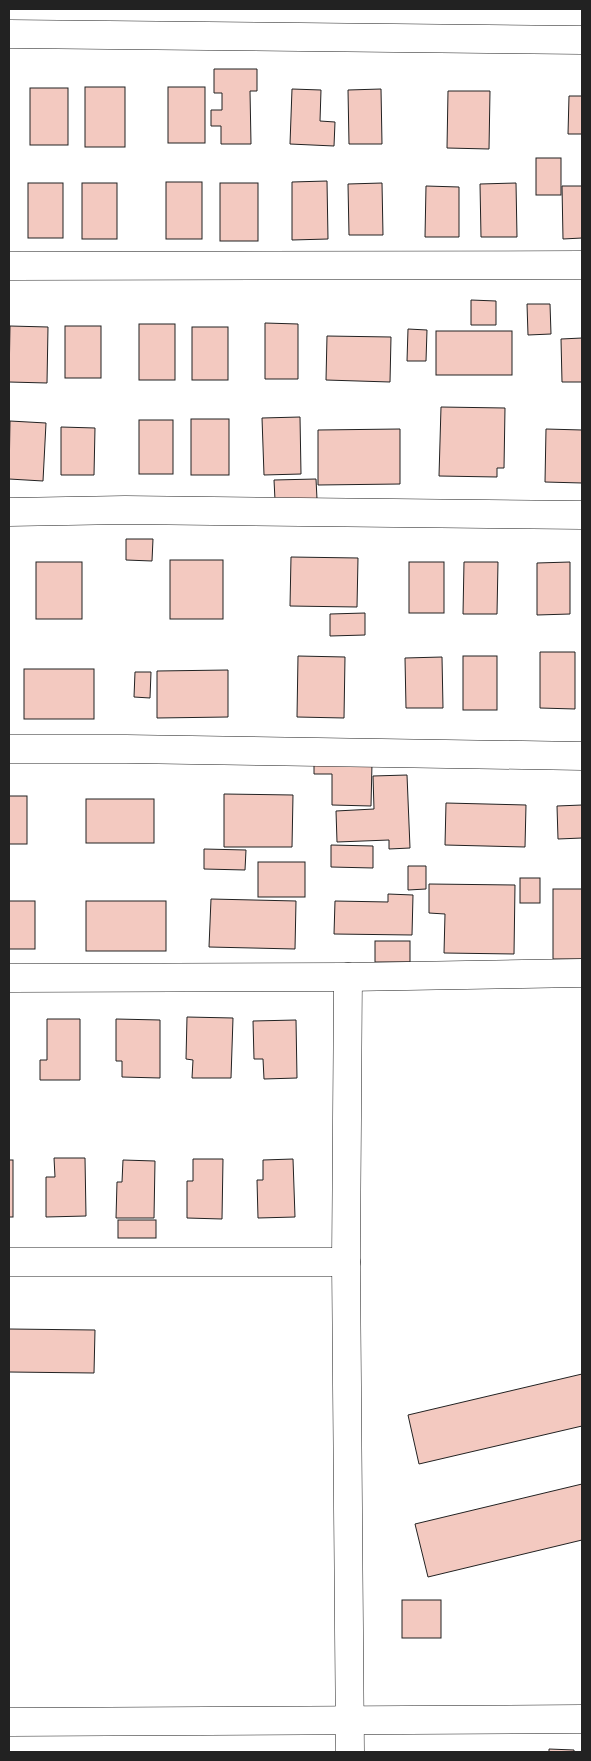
<svg xmlns="http://www.w3.org/2000/svg" width="591" height="1761" font-family="'Exo 2',sans-serif">
<style>
.building{fill:#f3c9c0;stroke:#222}
.lines{fill:none;stroke-linecap:round;stroke-linejoin:round}
.minor-casing{stroke:#222;stroke-width:29}
.minor{stroke:#fff;stroke-width:28}
</style>
<rect width="100%" height="100%" fill="#fff"/>
<g class="building">
<path d="M214,69H257V91H250L251,144H221V126H211V110H222V93H214Z"/>
<rect x="85" y="87" width="40" height="60"/>
<rect x="168" y="87" width="37" height="56"/>
<rect x="30" y="88" width="38" height="57"/>
<path d="M292,89L321,90L320,121L335,122L334,146L290,144Z"/>
<path d="M381,89L382,144H349L348,90Z"/>
<path d="M448,91H490L489,149L447,148Z"/>
<path d="M569,96H582V134H568Z"/>
<rect x="536" y="158" width="25" height="37"/>
<path d="M327,181L328,239L292,240V182Z"/>
<rect x="166" y="182" width="36" height="57"/>
<rect x="28" y="183" width="35" height="55"/>
<rect x="82" y="183" width="35" height="56"/>
<rect x="220" y="183" width="38" height="58"/>
<path d="M382,183L383,235H349L348,184Z"/>
<path d="M516,183L517,237H481L480,184Z"/>
<path d="M426,186L459,187V237H425Z"/>
<path d="M562,186H582V238L563,239Z"/>
<path d="M471,300L496,301V325H471Z"/>
<path d="M527,304H550L551,334L528,335Z"/>
<path d="M265,323L298,324V379H265Z"/>
<rect x="139" y="324" width="36" height="56"/>
<path d="M10,326L48,327L47,383L9,382Z"/>
<rect x="65" y="326" width="36" height="52"/>
<rect x="192" y="327" width="36" height="53"/>
<path d="M408,329L427,330L426,361H407Z"/>
<rect x="436" y="331" width="76" height="44"/>
<path d="M327,336L391,337L390,382L326,380Z"/>
<path d="M582,338V382H562L561,339Z"/>
<path d="M441,407L505,408L504,468H497V477L439,476Z"/>
<path d="M300,417L301,474L264,475L262,418Z"/>
<rect x="191" y="419" width="38" height="56"/>
<rect x="139" y="420" width="34" height="54"/>
<path d="M10,421L46,423L43,481L9,479Z"/>
<path d="M61,427L95,428L94,475H61Z"/>
<path d="M400,429V484L318,485V430Z"/>
<path d="M546,429L582,430V483L545,482Z"/>
<path d="M316,479L317,499L275,500L274,480Z"/>
<path d="M126,539H153L152,561L126,560Z"/>
<path d="M291,557L358,558L357,607L290,606Z"/>
<rect x="170" y="560" width="53" height="59"/>
<rect x="36" y="562" width="46" height="57"/>
<rect x="409" y="562" width="35" height="51"/>
<path d="M464,562H498L497,614H463Z"/>
<path d="M570,562V614L537,615V563Z"/>
<path d="M365,613V635L330,636V614Z"/>
<path d="M540,652H575V709L540,708Z"/>
<path d="M298,656L345,657L344,718L297,717Z"/>
<rect x="463" y="656" width="34" height="54"/>
<path d="M442,657L443,708H406L405,658Z"/>
<rect x="24" y="669" width="70" height="50"/>
<path d="M228,670V717L157,718V671Z"/>
<path d="M135,672H151L150,698L134,697Z"/>
<path d="M314,762L372,763L371,806L332,805V774H314Z"/>
<path d="M407,775L410,848L389,849V840L337,842L336,811L374,809L373,776Z"/>
<path d="M224,794L293,795L292,847H224Z"/>
<rect x="9" y="796" width="18" height="48"/>
<rect x="86" y="799" width="68" height="44"/>
<path d="M446,803L526,805L525,847L445,845Z"/>
<path d="M582,805V838L558,839L557,806Z"/>
<path d="M331,845L373,846V868L331,867Z"/>
<path d="M204,849L246,850L245,870L204,869Z"/>
<rect x="258" y="862" width="47" height="35"/>
<path d="M408,866H426V889L408,890Z"/>
<rect x="520" y="878" width="20" height="25"/>
<path d="M429,884L515,885L514,954L444,953L445,914L429,913Z"/>
<rect x="553" y="889" width="29" height="70"/>
<path d="M388,894L413,895L412,935L334,934L335,901L388,902Z"/>
<path d="M211,899L296,901L295,949L209,947Z"/>
<rect x="9" y="901" width="26" height="48"/>
<rect x="86" y="901" width="80" height="50"/>
<rect x="375" y="941" width="35" height="21"/>
<path d="M187,1017L233,1018L231,1078H192L193,1060L186,1059Z"/>
<path d="M47,1019H80V1080H40V1060H47Z"/>
<path d="M116,1019L160,1020V1078L122,1077V1061H116Z"/>
<path d="M296,1020L297,1078L264,1079L263,1059H254L253,1021Z"/>
<path d="M54,1158H85L86,1216L46,1217V1177H55Z"/>
<path d="M193,1159H223L222,1219L187,1218V1181H193Z"/>
<path d="M293,1159L295,1217L258,1218L257,1180H263V1160Z"/>
<rect x="9" y="1160" width="4" height="57"/>
<path d="M123,1160L155,1161L154,1218H116L117,1182H122Z"/>
<rect x="118" y="1220" width="38" height="18"/>
<path d="M9,1329L95,1330L94,1373L9,1372Z"/>
<path d="M582,1374V1426L419,1464L408,1415Z"/>
<path d="M582,1484V1540L428,1577L415,1524Z"/>
<rect x="402" y="1600" width="39" height="38"/>
<path d="M549,1749L574,1750V1752H549Z"/>
</g>
<g class="lines">
<g class="minor-casing">
<g id="minor">
<path d="M9,34L582,40"/>
<path d="M9,266L582,265"/>
<path d="M9,512L125,510L582,515"/>
<path d="M9,749H126L582,756"/>
<path d="M348,977L346,1262L350,1752"/>
<path d="M9,978L348,977L582,973"/>
<path d="M9,1262H346"/>
<path d="M9,1722L582,1719"/>
</g>
</g>
<use href="#minor" class="minor"/>
</g>
<rect width="591" height="1761" fill="none" stroke="#222222" stroke-width="20"/>
</svg>
